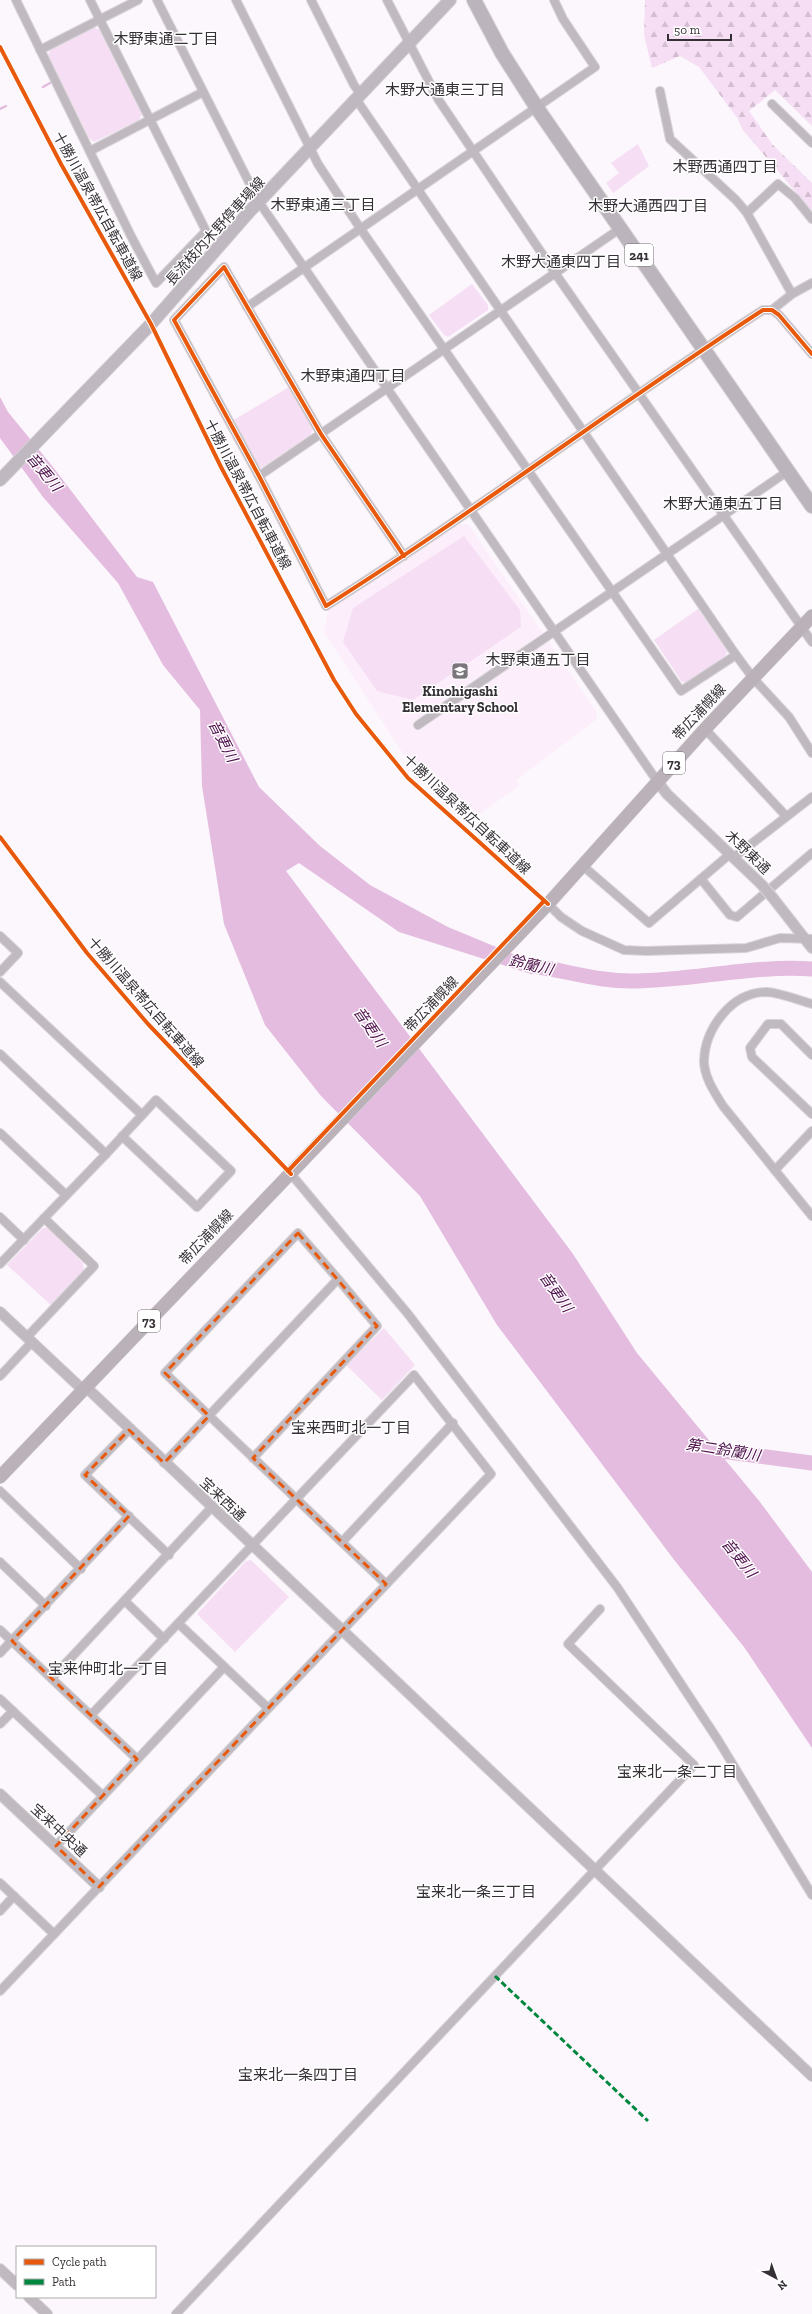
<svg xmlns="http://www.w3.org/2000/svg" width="812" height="2314" font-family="'Zilla Slab','Noto Sans JP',serif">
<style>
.built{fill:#fceefb}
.green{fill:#f6def4}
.forest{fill:url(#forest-firs)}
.water{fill:#e3bcdf}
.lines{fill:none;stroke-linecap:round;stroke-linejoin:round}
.stream{stroke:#e3bcdf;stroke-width:2.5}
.river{stroke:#e3bcdf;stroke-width:15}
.minor-casing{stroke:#d7d4d7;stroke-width:10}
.tertiary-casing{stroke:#d7d4d7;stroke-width:12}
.secondary-casing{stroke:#d7d4d7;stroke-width:14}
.primary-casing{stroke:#d7d4d7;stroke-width:14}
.trunk-casing{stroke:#d7d4d7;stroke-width:16}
.minor{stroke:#c0bac0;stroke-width:8}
.tertiary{stroke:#c0bac0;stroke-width:10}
.secondary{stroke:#c0b8c0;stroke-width:12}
.primary{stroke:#bab1b9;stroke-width:13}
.trunk{stroke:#bcb4bc;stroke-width:14}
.tertiary-bridge-casing{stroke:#d7d4d7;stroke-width:12;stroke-linecap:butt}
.tertiary-bridge{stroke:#c0bac0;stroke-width:10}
.quiet{stroke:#00873e;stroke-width:3;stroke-dasharray:6 3;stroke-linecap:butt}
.cycleway-casing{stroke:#fff;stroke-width:6}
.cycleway{stroke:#e8590c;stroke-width:4}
.marked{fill:none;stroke:#e8590c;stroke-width:3;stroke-dasharray:8 5;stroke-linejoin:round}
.labels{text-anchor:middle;stroke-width:3;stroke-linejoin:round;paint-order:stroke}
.shield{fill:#fff;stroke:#726e72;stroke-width:1}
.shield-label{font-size:13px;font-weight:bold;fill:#353035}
.street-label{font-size:14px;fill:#353035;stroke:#fff}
.poi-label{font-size:14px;font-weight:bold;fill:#353035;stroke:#fff}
.neighbourhood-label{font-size:15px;fill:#353035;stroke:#fff}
.water-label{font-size:15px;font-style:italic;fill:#4d0e4b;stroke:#fff}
</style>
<defs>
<pattern id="forest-firs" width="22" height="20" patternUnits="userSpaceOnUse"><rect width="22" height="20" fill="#f6def4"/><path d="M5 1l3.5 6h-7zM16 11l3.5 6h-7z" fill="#d4bfd2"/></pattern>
</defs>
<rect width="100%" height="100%" fill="#fcf7fc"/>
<path class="built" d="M460,524H468L596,711L597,719L516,780L519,786L475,817L404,755L324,632L329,609Z"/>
<g class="green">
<path d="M93,27L100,30L142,114L139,120L94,142L89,138L48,55L51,48Z"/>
<path d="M638,144L649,166L613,193L606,183L619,173L611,163Z"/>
<path d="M472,284L488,305V310L448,337L444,335L429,315Z"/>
<path d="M289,387L313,429L310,436L263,468L258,466L232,421Z"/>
<path d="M464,536L520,610L521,627L413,700L377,691L343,642L353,608Z"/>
<path d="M698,609L728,650L725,656L688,682H682L654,640Z"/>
<path d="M43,1228H48L83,1263L84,1271L51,1305L7,1265Z"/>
<path d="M384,1328L415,1365L382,1400L346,1365Z"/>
<path d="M251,1560L289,1597L235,1652L197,1614L246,1561Z"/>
</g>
<path class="forest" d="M645,0H812V126L775,90L749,111L773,145L812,183V211L742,129L738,119L699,67L680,56L652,68L644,35Z"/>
<path class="water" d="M0,397L8,412L53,467L137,577L153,582L259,787L320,846L370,885L448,927L525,959L552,966L555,973L531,974L399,932L299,863L286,871L573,1254L637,1353L760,1502L812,1572V1748L744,1647L675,1561L497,1325L420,1196L321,1096L265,1025L224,924L202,786L200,710L163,665L118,583L43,497L0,438Z"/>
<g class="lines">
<g class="stream">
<path d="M43,87L50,83"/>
<path d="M0,109L6,106"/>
</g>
<g class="river">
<path d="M533,966C568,971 600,982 636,981C695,980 753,965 812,969"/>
<path d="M698,1448L812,1463"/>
</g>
<g class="minor-casing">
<g id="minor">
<path d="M16,0L131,236L156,283L206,231L90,0"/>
<path d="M157,0L259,202L657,781"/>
<path d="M236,0L318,164L360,228L681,691L736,655"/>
<path d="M311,0L354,85L361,95"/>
<path d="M387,0L438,99L555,273L812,642"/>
<path d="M40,50L138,0"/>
<path d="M660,91L670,139L736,200L747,213L792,294"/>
<path d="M356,99L736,655L753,678L789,717L812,753"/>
<path d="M772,104L812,143"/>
<path d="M90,151L203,92"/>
<path d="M747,213L778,184L795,198L812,219"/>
<path d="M247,307L595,67L563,19L554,0"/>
<path d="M772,310L792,294L812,283"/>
<path d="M259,476L621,228"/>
<path d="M404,556L321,434L224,267L174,320L259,476L326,606C475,512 615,406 763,310H772L779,315L812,354"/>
<path d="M418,725L788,471"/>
<path d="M705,729L786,816"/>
<path d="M733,858L812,797"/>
<path d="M583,866L649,923L730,854"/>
<path d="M701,879L730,915L737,917L812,853"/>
<path d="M548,904L561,917L582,931L624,950L646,951L746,948L780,938L812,939"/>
<path d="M0,936L18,953L0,972"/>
<path d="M0,982L142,1115"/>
<path d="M812,1004C798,1000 781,993 767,992C732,992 705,1028 704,1061C704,1077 715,1093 723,1106L812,1216"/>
<path d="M0,1054L106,1154"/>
<path d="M812,1055L781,1024H768L750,1048L752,1057L812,1114"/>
<path d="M0,1133L66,1195"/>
<path d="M775,1170L812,1131"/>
<path d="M291,1174L408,1314L617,1587L718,1740L812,1895"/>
<path d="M0,1217L24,1240"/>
<path d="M0,1264L106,1154L156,1100L231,1171L197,1207L122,1136"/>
<path d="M27,1337L94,1266L44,1218"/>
<path d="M0,1376L32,1342"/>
<path d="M129,1430L85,1475L169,1555"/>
<path d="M253,1458L377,1326L338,1279"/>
<path d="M164,1463L338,1279L298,1233L165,1373C238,1444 312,1514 386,1584"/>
<path d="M0,1491L81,1569"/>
<path d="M342,1542L453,1423"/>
<path d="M0,1562L46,1606"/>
<path d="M125,1601L164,1639"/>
<path d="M179,1624L268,1708"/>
<path d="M0,1630L137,1759"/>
<path d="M0,1653L129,1516"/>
<path d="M52,1678L211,1508"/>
<path d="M0,1699L103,1796"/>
<path d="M0,1724L13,1711"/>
<path d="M56,1846L224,1667"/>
<path d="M0,1883L54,1934"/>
<path d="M0,1911L14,1896"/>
<path d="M0,1991L491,1474L414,1375L91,1715"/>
<path d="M176,2314L694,1765L568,1644L600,1609"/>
</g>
</g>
<g class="tertiary-casing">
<g id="tertiary">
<path d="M657,781L667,794L762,885"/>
<path d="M773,898L812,948"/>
<path d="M0,1312L83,1390"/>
<path d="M86,1387L812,2076"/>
<path d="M0,1794L99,1887"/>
<path d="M0,2269L17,2285"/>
<path d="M29,2297L47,2314"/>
</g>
</g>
<g class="secondary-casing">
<path id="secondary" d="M0,480L151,324L249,212L450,0"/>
</g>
<g class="primary-casing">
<path id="primary" d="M0,1477L548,904L705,729L812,616"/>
</g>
<g class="trunk-casing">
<path id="trunk" d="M474,0L502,53L537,108L812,506"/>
</g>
<use href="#minor" class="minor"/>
<use href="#tertiary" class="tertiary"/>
<use href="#secondary" class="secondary"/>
<use href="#primary" class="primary"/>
<use href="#trunk" class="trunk"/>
<g class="tertiary-bridge-casing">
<path id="tertiary-bridge" d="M762,885L773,898"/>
</g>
<use href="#tertiary-bridge" class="tertiary-bridge"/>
<path class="quiet" d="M495,1976L648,2121"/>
<g class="cycleway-casing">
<g id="cycleway">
<path d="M0,47L61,164L151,324L221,467L334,680L356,714L408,778L548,904"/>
<path d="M404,556L321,434L224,267L174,320L259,476L326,606C475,512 615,406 763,310H772L779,315L812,354"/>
<path d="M0,837L87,953L148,1024L291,1174"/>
<path d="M288,1171L544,901"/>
</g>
</g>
<use href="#cycleway" class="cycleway"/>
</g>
<path class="marked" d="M298,1233L377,1326L253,1458L386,1584L99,1887L56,1846L137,1759L12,1641L129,1516L85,1475L129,1430L164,1463L209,1416L165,1373Z"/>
<defs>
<g id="school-square" transform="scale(0.9)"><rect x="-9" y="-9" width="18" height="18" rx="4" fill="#7b767b" stroke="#fff"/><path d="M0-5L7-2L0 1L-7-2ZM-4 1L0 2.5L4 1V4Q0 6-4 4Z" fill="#fff"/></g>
</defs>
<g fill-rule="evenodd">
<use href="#school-square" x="460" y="671"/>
</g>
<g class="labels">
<g class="shield">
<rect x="625" y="244" width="28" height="22" rx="3"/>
<rect x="663" y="752" width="22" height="22" rx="3"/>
<rect x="138" y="1310" width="22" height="22" rx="3"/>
</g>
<g class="shield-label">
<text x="639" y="260">241</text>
<text x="674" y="768">73</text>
<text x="149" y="1326">73</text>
</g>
<g class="street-label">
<text transform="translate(98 206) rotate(61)" y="5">十勝川温泉帯広自転車道線</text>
<text transform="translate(215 231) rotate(-48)" y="5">長流枝内木野停車場線</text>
<text transform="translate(248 494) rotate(62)" y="5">十勝川温泉帯広自転車道線</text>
<text transform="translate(699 712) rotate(-47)" y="5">帯広浦幌線</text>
<text transform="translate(467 814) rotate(43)" y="5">十勝川温泉帯広自転車道線</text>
<text transform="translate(748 852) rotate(44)" y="5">木野東通</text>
<text transform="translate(146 1002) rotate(49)" y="5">十勝川温泉帯広自転車道線</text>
<text transform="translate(431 1004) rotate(-46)" y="5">帯広浦幌線</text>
<text transform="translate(206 1237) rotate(-46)" y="5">帯広浦幌線</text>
<text transform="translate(223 1499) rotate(43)" y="5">宝来西通</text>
<text transform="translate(59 1830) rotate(43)" y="5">宝来中央通</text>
</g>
<g class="poi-label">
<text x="460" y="696">Kinohigashi<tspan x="460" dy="16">Elementary School</tspan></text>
</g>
<g class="neighbourhood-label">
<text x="166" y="44">木野東通二丁目</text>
<text x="445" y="95">木野大通東三丁目</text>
<text x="725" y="172">木野西通四丁目</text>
<text x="323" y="210">木野東通三丁目</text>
<text x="648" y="211">木野大通西四丁目</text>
<text x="561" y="267">木野大通東四丁目</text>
<text x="353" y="381">木野東通四丁目</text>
<text x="723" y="509">木野大通東五丁目</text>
<text x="538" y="665">木野東通五丁目</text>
<text x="351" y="1433">宝来西町北一丁目</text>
<text x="108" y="1674">宝来仲町北一丁目</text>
<text x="677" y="1777">宝来北一条二丁目</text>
<text x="476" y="1897">宝来北一条三丁目</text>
<text x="298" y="2080">宝来北一条四丁目</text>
</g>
<g class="water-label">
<text transform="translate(44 472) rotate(50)" y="5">音更川</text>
<text transform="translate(223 741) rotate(63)" y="5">音更川</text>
<text transform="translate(531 965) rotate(13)" y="5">鈴蘭川</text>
<text transform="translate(370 1027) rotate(55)" y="5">音更川</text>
<text transform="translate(556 1292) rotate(55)" y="5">音更川</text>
<text transform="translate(723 1450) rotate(9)" y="5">第二鈴蘭川</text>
<text transform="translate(739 1558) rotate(51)" y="5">音更川</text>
</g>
</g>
<rect x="16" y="2246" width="140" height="52" fill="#ffffff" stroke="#aeacae"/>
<rect x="24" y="2259" width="20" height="6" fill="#e8590c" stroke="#aeacae"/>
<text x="52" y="2266" font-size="12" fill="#353035">Cycle path</text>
<rect x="24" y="2279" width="20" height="6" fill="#00873e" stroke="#aeacae"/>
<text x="52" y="2286" font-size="12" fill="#353035">Path</text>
<g transform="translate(776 2278) rotate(139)" stroke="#ffffff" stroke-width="3" paint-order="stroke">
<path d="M0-3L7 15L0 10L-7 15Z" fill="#353035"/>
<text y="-6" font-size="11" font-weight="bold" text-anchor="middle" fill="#353035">N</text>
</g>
<path d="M668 34v6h63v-6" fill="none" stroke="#353035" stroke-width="2"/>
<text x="674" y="34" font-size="12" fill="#353035" stroke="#ffffff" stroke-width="3" paint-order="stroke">50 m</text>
</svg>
